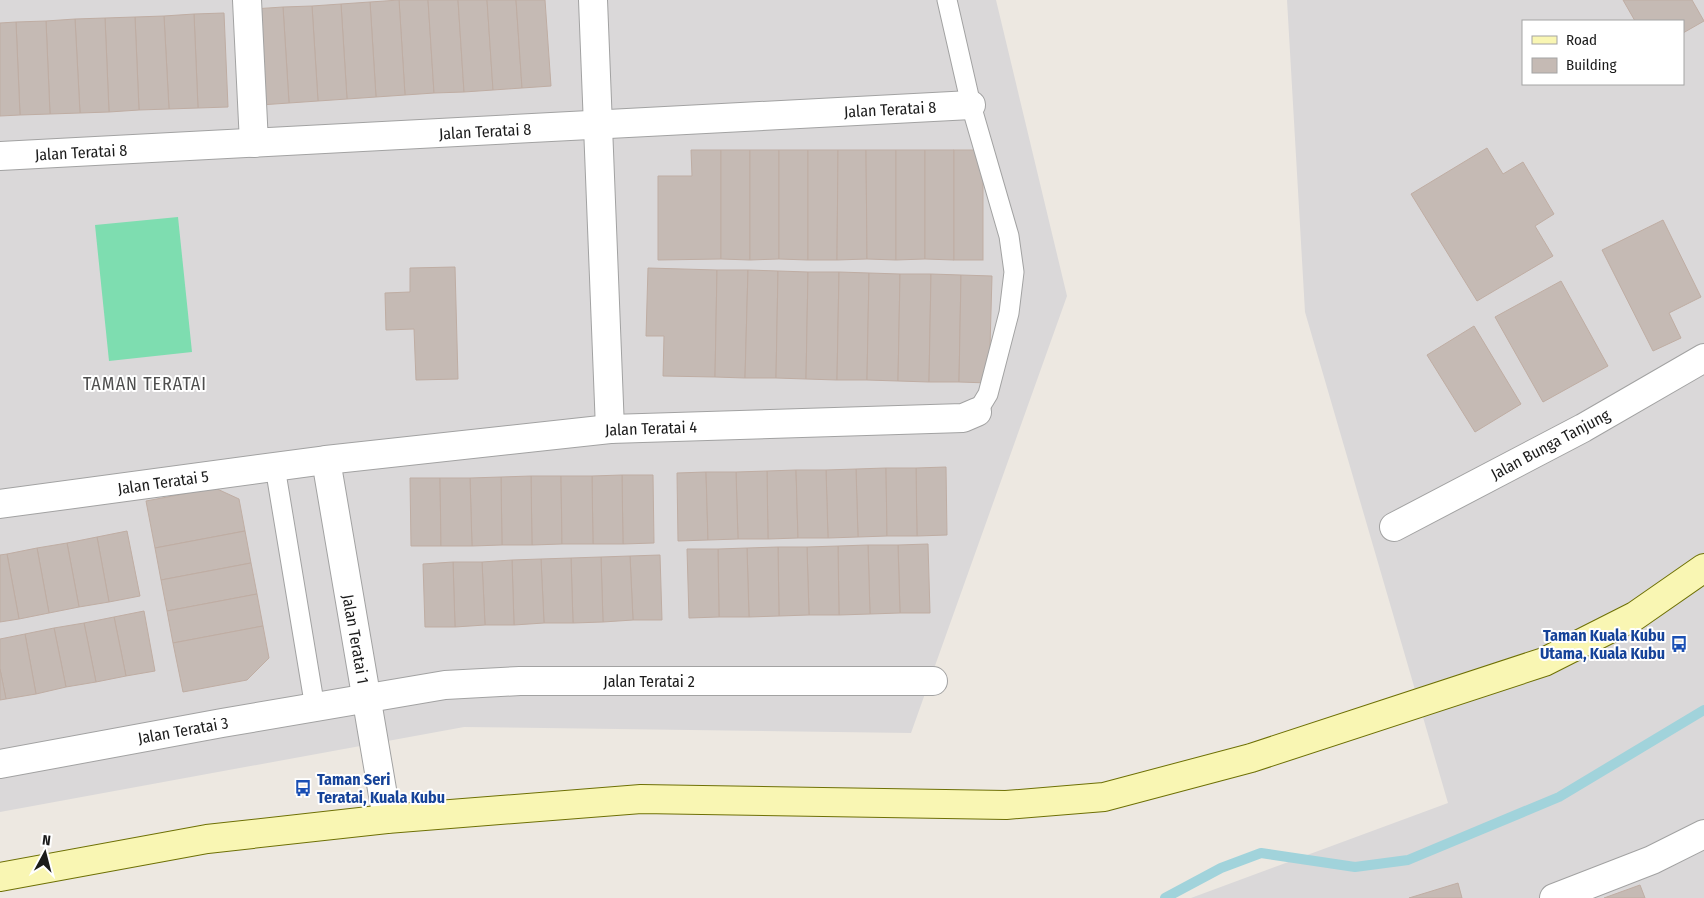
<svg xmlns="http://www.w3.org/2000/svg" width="1704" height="898" font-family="'Fira Sans Condensed',sans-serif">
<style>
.residential{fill:#dad8d9;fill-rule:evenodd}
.pitch{fill:#7eddb0}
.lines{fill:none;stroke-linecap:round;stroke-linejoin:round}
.stream{stroke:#a1d3db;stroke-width:10}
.building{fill:#c5bab4;stroke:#bfada3}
.service-casing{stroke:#a2a2a2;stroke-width:21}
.minor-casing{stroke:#a2a2a2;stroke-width:30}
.secondary-casing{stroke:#6e7005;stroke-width:30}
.service{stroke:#fff;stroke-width:19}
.minor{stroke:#fff;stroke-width:28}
.secondary{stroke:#f9f6b3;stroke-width:28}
.labels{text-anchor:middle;stroke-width:4;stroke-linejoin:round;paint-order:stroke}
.street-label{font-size:16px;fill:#1b1b1b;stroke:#fff}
.transit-label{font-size:16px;font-weight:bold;fill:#164399;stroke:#fff;text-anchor:end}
.neighbourhood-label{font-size:18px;letter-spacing:1px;fill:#4e4e4e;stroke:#fff}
</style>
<rect width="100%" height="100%" fill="#ede8e1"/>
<g class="residential">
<path d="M0,0H996L1067,296L911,733L464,727L0,812Z"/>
<path d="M1287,0H1704V898H1191L1448,803L1305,312ZM1523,21H1683V84H1523Z"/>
</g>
<path class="pitch" d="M178,217L192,352L109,361L95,225Z"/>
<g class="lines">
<path class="stream" d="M1165,898L1221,868L1261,853L1355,867L1408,860L1559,797L1704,710"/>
</g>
<g class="building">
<path d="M399,0H428L434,93L405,95Z"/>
<path d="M399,0L405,95L376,97L370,2Z"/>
<path d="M428,0H458L464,92L434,93Z"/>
<path d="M458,0H487L493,90L464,92Z"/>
<path d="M487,0H516L522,88L493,90Z"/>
<path d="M516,0H545L551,86L522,88Z"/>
<path d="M1623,0H1692L1704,21L1683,33V21H1635Z"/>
<path d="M370,2L376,97L347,99L341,4Z"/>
<path d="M341,4L347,99L318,101L312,6Z"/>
<path d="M312,6L318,101L289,103L283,7Z"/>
<path d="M283,7L289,103L260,105L253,9Z"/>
<path d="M224,13L228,107L198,108L194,14Z"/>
<path d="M194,14L198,108L169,109L164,16Z"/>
<path d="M164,16L169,109L139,110L135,17Z"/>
<path d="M135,17L139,110L109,112L105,18Z"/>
<path d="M105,18L109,112L80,113L75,19Z"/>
<path d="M75,19L80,113L50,114L46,21Z"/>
<path d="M46,21L50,114L20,115L16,22Z"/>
<path d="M16,22L20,115L0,116V23Z"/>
<path d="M1487,148L1503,174L1523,162L1554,214L1535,226L1553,256L1477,301L1411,194Z"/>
<path d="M691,150H721V259L658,260V176H692Z"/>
<path d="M721,150H750V260L721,259Z"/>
<path d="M750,150H779V259L750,260Z"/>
<path d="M779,150H808V260L779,259Z"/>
<path d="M808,150H838L837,260H808Z"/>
<path d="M838,150H866L867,259L837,260Z"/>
<path d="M866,150H896V260L867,259Z"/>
<path d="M896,150H925V259L896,260Z"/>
<path d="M925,150H954V260L925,259Z"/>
<rect x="954" y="150" width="29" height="110"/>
<path d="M1663,220L1701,297L1669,313L1681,338L1653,351L1602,250Z"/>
<path d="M455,267L458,379L416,380L414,329L386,330L385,293L410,292V268Z"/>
<path d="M648,268L717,270L715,377L663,376L664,336H646Z"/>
<path d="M717,270H748L745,378L715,377Z"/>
<path d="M748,270L778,271L776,378H745Z"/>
<path d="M778,271L808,272L806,379L776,378Z"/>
<path d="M808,272H839L837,380L806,379Z"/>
<path d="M839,272L869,273L867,380H837Z"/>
<path d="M869,273L900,274L898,381L867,380Z"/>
<path d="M900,274H931L929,382L898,381Z"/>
<path d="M931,274L961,275L959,382H929Z"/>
<path d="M961,275L992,276L989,383L959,382Z"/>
<path d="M1561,281L1608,366L1543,402L1495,317Z"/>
<path d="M1474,326L1521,404L1475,432L1427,355Z"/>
<path d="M946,467L947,535L917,536L916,468Z"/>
<path d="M886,468L887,536L858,537L856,469Z"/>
<path d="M886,468H916L917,536H887Z"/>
<path d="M856,469L858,537L828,538L826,470Z"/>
<path d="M796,470L798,538L768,539L767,471Z"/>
<path d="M796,470H826L828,538H798Z"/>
<path d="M767,471L768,539H738L736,472Z"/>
<path d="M706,472L708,540L678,541L677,473Z"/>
<path d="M706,472H736L738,539L708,540Z"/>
<path d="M622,475H653L654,543L623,544Z"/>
<path d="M622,475L623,544H593L592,476Z"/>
<path d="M531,476H561L562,544L532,545Z"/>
<path d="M531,476L532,545H502L501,477Z"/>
<path d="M561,476H592L593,544H562Z"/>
<path d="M501,477L502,545L472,546L470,478Z"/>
<path d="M410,478H440L441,546H411Z"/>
<path d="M440,478H470L472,546H441Z"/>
<path d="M215,488L239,499L245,531L155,548L146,501Z"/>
<path d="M127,531L140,596L109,602L97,537Z"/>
<path d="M245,531L251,563L161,580L155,548Z"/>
<path d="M97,537L109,602L79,607L67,543Z"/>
<path d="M67,543L79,607L49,613L37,548Z"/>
<path d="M928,544L930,613H900L898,545Z"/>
<path d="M868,545H898L900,613L870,614Z"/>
<path d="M868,545L870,614L839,615L838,546Z"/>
<path d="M838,546L839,615H809L807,547Z"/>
<path d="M778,547H807L809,615L779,616Z"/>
<path d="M778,547L779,616L749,617L747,548Z"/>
<path d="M37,548L49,613L19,619L7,554Z"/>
<path d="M747,548L749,617H719L718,549Z"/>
<path d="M687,549H718L719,617L689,618Z"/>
<path d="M7,554L19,619L0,622V555Z"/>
<path d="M660,555L662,620H633L630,556Z"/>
<path d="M630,556L633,620L603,622L601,557Z"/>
<path d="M601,557L603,622L573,623L571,558Z"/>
<path d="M571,558L573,623H544L541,559Z"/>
<path d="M541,559L544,623L514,625L512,560Z"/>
<path d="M512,560L514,625H485L482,562Z"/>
<path d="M453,562H482L485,625L455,627Z"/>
<path d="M453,562L455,627H425L423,564Z"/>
<path d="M251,563L257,594L167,611L161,580Z"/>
<path d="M257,594L263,626L173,643L167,611Z"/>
<path d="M144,611L155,671L126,676L114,617Z"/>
<path d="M114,617L126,676L96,682L84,623Z"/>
<path d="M84,623L96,682L66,687L54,628Z"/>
<path d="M263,626L269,658L247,680L183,692L173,643Z"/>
<path d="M54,628L66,687L36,694L25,634Z"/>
<path d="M25,634L36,694L6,699L0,669V639Z"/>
<path d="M0,669L6,699L0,700Z"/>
<path d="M1458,883L1462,898H1409Z"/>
<path d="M1640,885L1645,898H1604Z"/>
</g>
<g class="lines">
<g class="service-casing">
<g id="service">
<path d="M947,0L971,105L1009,236L1014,272L1009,313L988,394L977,412"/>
<path d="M275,467L315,708"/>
</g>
</g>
<g class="minor-casing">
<g id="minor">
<path d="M247,0L254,143"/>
<path d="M593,0L610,429"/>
<path d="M0,156L971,105"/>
<path d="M326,460L387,819"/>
<path d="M0,504L326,460L610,429L963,418L977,412"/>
<path d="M1394,527L1583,428L1704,358"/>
<path d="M0,764L222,723L445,685L520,681H933"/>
<path d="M1554,898L1652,860L1704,834"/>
</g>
</g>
<g class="secondary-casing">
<path id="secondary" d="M0,877L207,839L387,819L641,799L1006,805L1104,797L1251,758L1544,662L1635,616L1704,568"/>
</g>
<use href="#service" class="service"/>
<use href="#minor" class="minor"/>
<use href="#secondary" class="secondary"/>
</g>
<defs>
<g id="bus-bare" transform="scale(1.35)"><path d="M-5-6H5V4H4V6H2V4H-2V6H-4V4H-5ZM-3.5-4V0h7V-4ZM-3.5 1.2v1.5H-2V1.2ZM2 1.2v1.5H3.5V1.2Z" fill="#1a4fb4" stroke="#fff" stroke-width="2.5" paint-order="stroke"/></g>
</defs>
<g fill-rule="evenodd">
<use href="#bus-bare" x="1679" y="644"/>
<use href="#bus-bare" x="303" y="788"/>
</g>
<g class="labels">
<g class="street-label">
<text transform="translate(890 109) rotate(-3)" y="6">Jalan Teratai 8</text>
<text transform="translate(485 131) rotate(-3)" y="6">Jalan Teratai 8</text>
<text transform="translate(81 152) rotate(-3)" y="6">Jalan Teratai 8</text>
<text transform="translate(651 428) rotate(-2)" y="6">Jalan Teratai 4</text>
<text transform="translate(1550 444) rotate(-28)" y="6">Jalan Bunga Tanjung</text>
<text transform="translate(163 482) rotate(-8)" y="6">Jalan Teratai 5</text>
<text transform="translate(356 639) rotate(80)" y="6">Jalan Teratai 1</text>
<text x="649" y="687">Jalan Teratai 2</text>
<text transform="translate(183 730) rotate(-10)" y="6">Jalan Teratai 3</text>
</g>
<g class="transit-label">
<text x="1665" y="641">Taman Kuala Kubu<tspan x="1665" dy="18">Utama, Kuala Kubu</tspan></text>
<text x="317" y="785" text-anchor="start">Taman Seri<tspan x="317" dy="18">Teratai, Kuala Kubu</tspan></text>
</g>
<g class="neighbourhood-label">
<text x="145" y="390">TAMAN TERATAI</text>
</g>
</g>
<rect x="1522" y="20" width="162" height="65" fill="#ffffff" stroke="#a4a4a4"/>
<rect x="1532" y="36" width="25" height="8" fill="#f9f6b3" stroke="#a4a4a4"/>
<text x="1566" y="45" font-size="15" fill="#1b1b1b">Road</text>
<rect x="1532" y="58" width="25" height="15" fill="#c5bab4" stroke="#a4a4a4"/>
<text x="1566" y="70" font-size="15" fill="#1b1b1b">Building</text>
<g transform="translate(45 853) rotate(7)" stroke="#ffffff" stroke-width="4" paint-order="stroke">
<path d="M0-4L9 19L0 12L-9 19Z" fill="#1b1b1b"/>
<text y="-8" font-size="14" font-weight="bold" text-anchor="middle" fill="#1b1b1b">N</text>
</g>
</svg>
